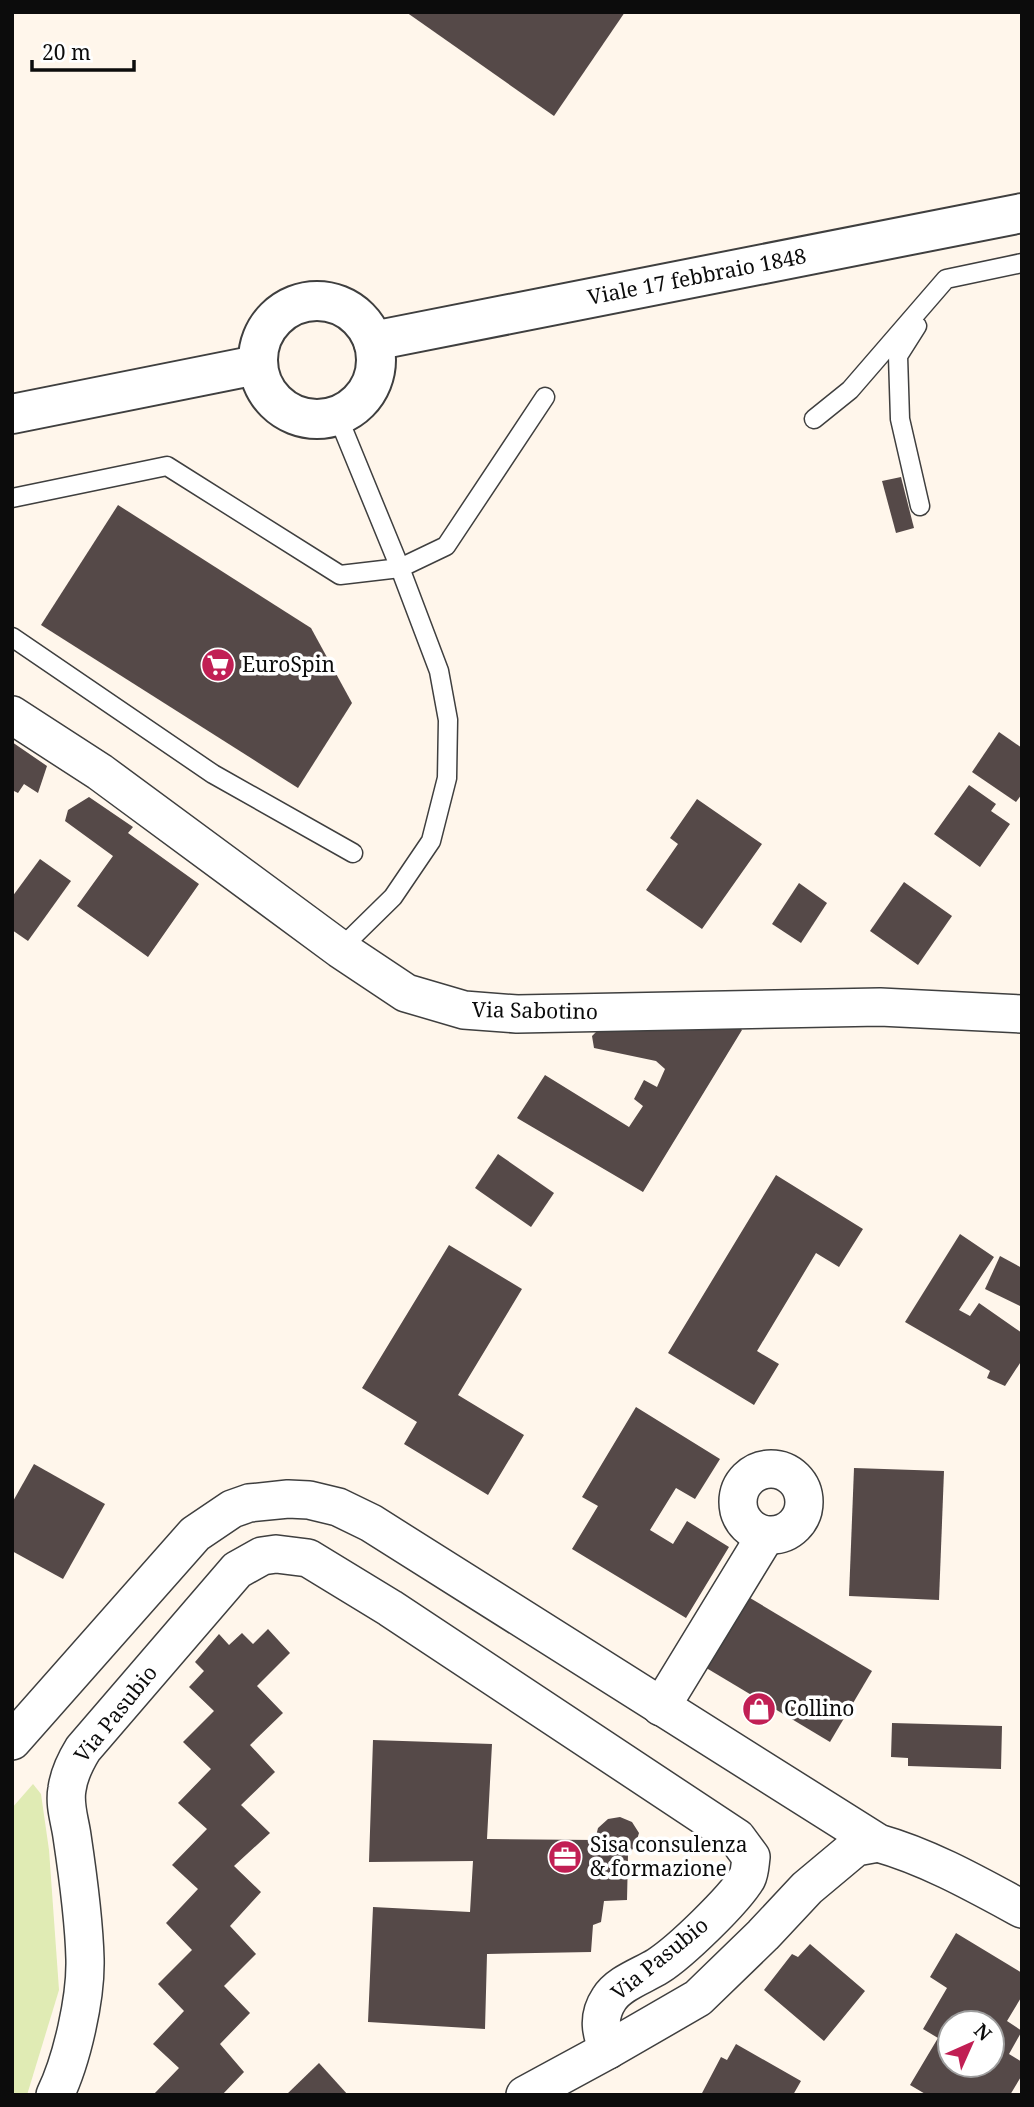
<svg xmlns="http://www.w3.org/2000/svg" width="1034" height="2107" font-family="'Noto Serif',serif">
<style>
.green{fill:#e0ebb4}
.building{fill:#554948;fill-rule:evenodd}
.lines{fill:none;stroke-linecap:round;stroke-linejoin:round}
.service-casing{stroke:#3f3f3f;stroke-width:21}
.minor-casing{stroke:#3f3f3f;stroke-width:40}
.tertiary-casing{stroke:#3f3f3f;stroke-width:42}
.service{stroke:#fff;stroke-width:18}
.minor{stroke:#fff;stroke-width:37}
.tertiary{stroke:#fff;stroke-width:38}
.labels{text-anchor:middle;stroke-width:7;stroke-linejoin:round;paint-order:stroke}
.street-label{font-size:21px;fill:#0c0c0c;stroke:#fff}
.poi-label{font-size:21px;fill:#0c0c0c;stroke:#fff;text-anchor:start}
</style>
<rect width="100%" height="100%" fill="#fff6eb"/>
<path class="green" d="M33,1784L41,1794L49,1850L59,1990L27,2095H12V1808Z"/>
<g class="building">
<path d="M406,12H625L554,116Z"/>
<path d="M901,477L914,528L896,533L882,481Z"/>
<path d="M118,505L311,628L352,703L298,788L41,625Z"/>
<path d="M999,732L1022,748V794L1016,802L972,772Z"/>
<path d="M12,742L47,766L38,793L24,784L18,793L12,790Z"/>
<path d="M969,785L996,804L991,811L1010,824L980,867L934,834Z"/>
<path d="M89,797L133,827L128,833L199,884L148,957L77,906L113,856L65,821L68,810Z"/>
<path d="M697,799L762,844L702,929L646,890L678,844L670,838Z"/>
<path d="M40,859L71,881L28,941L12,930V897Z"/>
<path d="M904,882L952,916L918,965L870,931Z"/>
<path d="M799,883L827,903L801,943L772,924Z"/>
<path d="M604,1024H736L742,1030L643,1192L517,1118L545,1075L629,1127L643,1106L634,1099L644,1080L657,1087L665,1069L656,1061L594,1048L592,1036Z"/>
<path d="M498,1154L554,1193L531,1227L475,1188Z"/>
<path d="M776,1175L863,1229L839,1267L816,1253L757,1351L779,1364L754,1405L668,1353Z"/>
<path d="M960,1234L994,1257L959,1310L970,1316L979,1303L1022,1333V1360L1005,1386L987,1378L990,1371L905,1322Z"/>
<path d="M449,1245L522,1289L458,1395L524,1435L488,1495L404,1444L417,1422L362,1388Z"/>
<path d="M1000,1256L1022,1268V1307L985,1289Z"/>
<path d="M636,1407L720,1459L695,1499L676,1488L650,1530L673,1544L687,1521L729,1547L686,1618L572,1549L598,1506L582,1497Z"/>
<path d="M34,1464L105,1504L63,1579L12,1551V1503Z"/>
<path d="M854,1468L944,1471L939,1600L849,1596Z"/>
<path d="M745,1595L872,1671L830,1742L703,1666Z"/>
<path d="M268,1629L290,1653L257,1686L283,1713L250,1745L275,1772L241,1805L270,1833L234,1866L261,1892L230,1926L256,1954L224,1986L250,2013L220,2044L244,2072L222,2095H153L179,2068L153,2044L184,2011L158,1984L192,1950L166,1923L198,1889L172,1865L207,1829L178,1803L211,1769L183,1742L214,1711L189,1687L204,1671L195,1662L219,1634L229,1645L242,1633L253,1644Z"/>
<path d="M892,1723L1002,1726L1001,1769L908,1766V1758L891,1757Z"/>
<path d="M373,1740L492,1744L487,1839L595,1840L598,1828L608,1819L620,1817L632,1822L639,1833L635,1846L628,1855L627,1900L604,1901L601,1922L593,1925L591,1952L487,1954L485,2029L368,2022L373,1907L470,1912L473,1861L369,1862Z"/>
<path d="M956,1933L1022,1973V1996L1007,2021L1022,2031L1009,2054L1022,2062V2075L1010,2095H927L910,2085L938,2038L923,2029L947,1988L930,1977ZM950,2023H992V2065H950Z"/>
<path d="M810,1944L865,1991L824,2041L764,1990L792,1954L798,1957Z"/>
<path d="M736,2044L801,2081L793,2095H701L721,2057L727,2060Z"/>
<path d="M319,2063L348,2095H286Z"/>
</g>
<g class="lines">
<g class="service-casing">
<g id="service">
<path d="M917,326L898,356L900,419L920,506"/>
<path d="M338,417L400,568L439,671L448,720L447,778L431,841L393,897L340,949"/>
<path d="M814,419L850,390L946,279L1022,263"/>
<path d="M12,498L167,466L340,575L400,568L446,546L545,397"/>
<path d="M12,637L213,774L353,853"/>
</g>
</g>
<g class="minor-casing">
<g id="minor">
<path d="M12,715L100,772L340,949L406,993L464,1010L517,1014L880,1007L1022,1014"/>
<circle cx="771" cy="1502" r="33"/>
<path d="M661,1707L766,1535"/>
<path d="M12,1741L195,1534L232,1509L249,1503L288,1499L309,1500L338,1507L371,1523L878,1843C928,1857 976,1884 1022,1909"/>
<path d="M55,2095C72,2060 86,1998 85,1959C84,1920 78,1876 72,1836C70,1821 64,1805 67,1789C69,1774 75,1762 83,1749L237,1570L262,1556L276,1554L308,1558L390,1608L737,1838L751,1857C750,1864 750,1872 747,1878C734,1900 680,1952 658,1966C642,1976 619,1983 609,1999C597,2017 601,2033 608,2050"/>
<path d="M525,2095L608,2050L698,1998L763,1935L807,1888L856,1847L878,1843"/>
</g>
</g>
<g class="tertiary-casing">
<g id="tertiary">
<circle cx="317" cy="360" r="59"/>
<path d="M373,341L1022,213"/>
<path d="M12,414L257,365"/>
</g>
</g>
<use href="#service" class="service"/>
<use href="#minor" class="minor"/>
<use href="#tertiary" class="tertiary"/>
</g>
<defs>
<g id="supermarket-disc" transform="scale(1.75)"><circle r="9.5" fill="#c11f54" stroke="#fff"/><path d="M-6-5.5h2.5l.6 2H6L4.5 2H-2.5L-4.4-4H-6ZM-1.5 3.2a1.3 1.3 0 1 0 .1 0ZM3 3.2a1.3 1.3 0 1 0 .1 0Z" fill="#fff"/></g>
<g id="shop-disc" transform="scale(1.75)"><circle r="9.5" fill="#c11f54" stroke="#fff"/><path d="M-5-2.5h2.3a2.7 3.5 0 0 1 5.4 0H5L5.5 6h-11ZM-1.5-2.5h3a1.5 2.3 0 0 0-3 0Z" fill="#fff"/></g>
<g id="office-disc" transform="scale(1.75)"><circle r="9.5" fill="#c11f54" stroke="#fff"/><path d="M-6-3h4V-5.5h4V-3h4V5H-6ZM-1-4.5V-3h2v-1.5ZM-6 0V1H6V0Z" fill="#fff"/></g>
</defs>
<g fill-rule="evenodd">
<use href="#supermarket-disc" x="218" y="665"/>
<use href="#shop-disc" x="759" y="1709"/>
<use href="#office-disc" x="565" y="1857"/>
</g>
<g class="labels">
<g class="street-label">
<text transform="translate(697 277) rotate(-11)" y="7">Viale 17 febbraio 1848</text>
<text transform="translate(535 1011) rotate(1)" y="7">Via Sabotino</text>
<text transform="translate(116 1714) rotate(-51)" y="7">Via Pasubio</text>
<text transform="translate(660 1959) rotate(-39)" y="7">Via Pasubio</text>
</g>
<g class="poi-label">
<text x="242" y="672">EuroSpin</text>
<text x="784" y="1716">Collino</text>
<text x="590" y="1852">Sisa consulenza<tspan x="590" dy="24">&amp; formazione</tspan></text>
</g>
</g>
<rect width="1034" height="2107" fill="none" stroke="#0c0c0c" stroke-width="28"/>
<g transform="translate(971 2044) rotate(45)"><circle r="33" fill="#ffffff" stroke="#9e9e9e" stroke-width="2"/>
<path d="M0-5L12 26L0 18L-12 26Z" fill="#c11f54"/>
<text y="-10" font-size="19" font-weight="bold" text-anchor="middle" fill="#0c0c0c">N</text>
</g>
<path d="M32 60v10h102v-10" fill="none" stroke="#0c0c0c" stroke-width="3.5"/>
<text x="42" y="60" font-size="21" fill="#0c0c0c" stroke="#ffffff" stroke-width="5" paint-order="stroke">20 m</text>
</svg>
